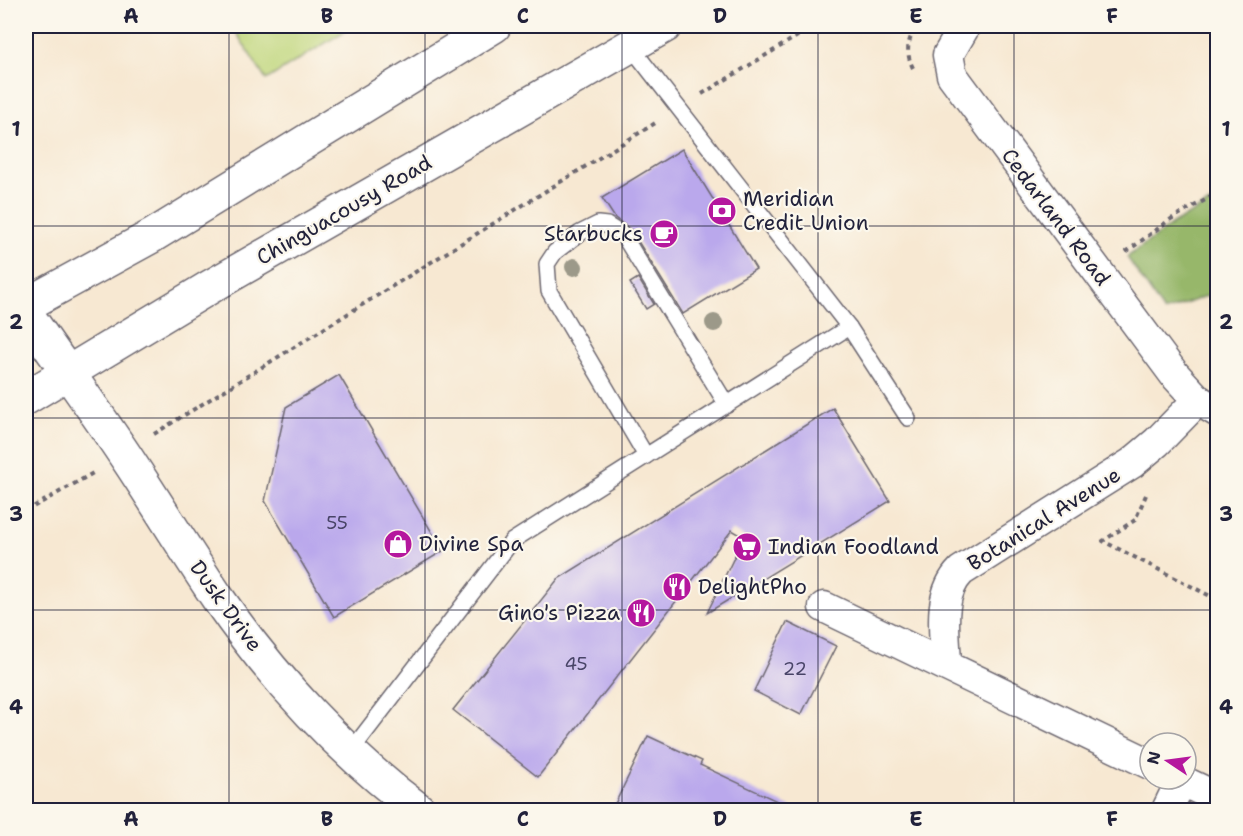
<svg xmlns="http://www.w3.org/2000/svg" width="1243" height="836" font-family="'Shantell Sans',sans-serif">
<style>
.green{fill:#bfd67a;stroke:#707c5a;stroke-width:1.5}
.forest{fill:#97b76a;stroke:#5c6c52;stroke-width:1.5}
.building{fill:#baa8ec}
.lines{fill:none;stroke-linecap:round;stroke-linejoin:round}
.lane-casing{stroke:#6d6770;stroke-width:18}
.street-casing{stroke:#6d6770;stroke-width:33}
.secondary-casing{stroke:#6d6770;stroke-width:36}
.path{stroke:#6d6770;stroke-width:4;stroke-dasharray:4.5 4.5;stroke-linecap:butt}
.lane{stroke:#fff;stroke-width:15}
.street{stroke:#fff;stroke-width:30}
.secondary{stroke:#fff;stroke-width:33}
.tree{fill:#9c9989}
.grid{fill:none;stroke:#22223b;stroke-width:1.5;stroke-opacity:0.55}
.labels{text-anchor:middle;stroke-width:4.5;stroke-linejoin:round;paint-order:stroke}
.number-label{font-size:18px;fill:#484467}
.poi-label{font-size:21px;fill:#22223b;stroke:#fbf7ec;text-anchor:start}
.street-label{font-size:21px;fill:#22223b;stroke:#fbf7ec}
.neatline{fill:none;stroke:#22223b;stroke-width:2}
.grid-label{font-size:20px;text-anchor:middle;font-weight:bold;fill:#22223b}
</style>
<rect width="100%" height="100%" fill="#fbf7ec"/>
<filter id="ink" filterUnits="userSpaceOnUse"><feTurbulence type="fractalNoise" baseFrequency=".0167" numOctaves="2"/><feDisplacementMap in="SourceGraphic" scale="12" xChannelSelector="R" yChannelSelector="G"/><feConvolveMatrix kernelMatrix="1 2 1 2 8 2 1 2 1" color-interpolation-filters="sRGB"/></filter>
<filter id="wash" filterUnits="userSpaceOnUse"><feTurbulence type="fractalNoise" baseFrequency=".008" numOctaves="4" result="noise"/><feDisplacementMap in="SourceGraphic" scale="24" xChannelSelector="R" yChannelSelector="G"/><feGaussianBlur stdDeviation="1.35" result="paint"/><feColorMatrix in="noise" values="0 0 0 0 0 0 0 0 0 0 0 0 0 0 0 0 0 1.4 0 .05"/><feComposite in="paint" operator="in"/></filter>
<g filter="url(#wash)">
<rect width="100%" height="100%" fill="#f7e8d2"/>
<path class="green" d="M232,26H353L266,80Z"/>
<path class="forest" d="M1217,199V292L1164,312L1127,257L1174,223Z"/>
<g id="blocks">
<g class="building">
<path d="M682,149L756,269L683,314L631,230L615,218L602,198Z"/>
<path d="M638,278L654,304L646,309L630,283Z"/>
<path d="M339,375L443,551L334,617L265,501L286,407Z"/>
<path d="M833,408L890,501L707,613L744,537L732,530L538,777L453,710L558,579Z"/>
<path d="M787,622L836,646L801,715L754,691Z"/>
<path d="M648,736L702,761L700,765L796,810H612Z"/>
</g>
</g>
</g>
<g filter="url(#ink)">
<use href="#blocks" fill-opacity="0" stroke="#6d6770" stroke-width="1.5"/>
<g class="lines">
<g class="lane-casing">
<g id="lane">
<path d="M849,327L908,418"/>
<path d="M646,456L549,291L547,264L555,252L580,233L598,224L607,225L623,235L727,405"/>
<path d="M351,751L512,541L849,327L631,47"/>
</g>
</g>
<g class="street-casing">
<g id="street">
<path d="M965,26L948,55L952,75L1174,374L1198,400L1218,412"/>
<path d="M824,607L1150,764"/>
<path d="M946,664C945,633 937,595 961,571L1132,463L1157,442L1198,400"/>
<path d="M1178,779L1218,798"/>
<path d="M1167,810L1181,781"/>
</g>
</g>
<g class="secondary-casing">
<g id="secondary">
<path d="M26,305L152,236L494,26"/>
<path d="M26,313C61,364 98,414 132,466C161,510 189,556 219,600C273,678 342,753 419,810"/>
<path d="M26,398L210,287L665,26"/>
</g>
</g>
<g class="path">
<path d="M913,68C905,52 907,39 918,26"/>
<path d="M702,94L814,26"/>
<path d="M1126,252L1171,219L1218,193"/>
<path d="M154,434L657,122"/>
<path d="M1146,495L1135,520L1103,541L1218,600"/>
<path d="M26,511L95,472"/>
</g>
<use href="#lane" class="lane"/>
<use href="#street" class="street"/>
<use href="#secondary" class="secondary"/>
</g>
<g class="tree">
<circle cx="574" cy="267" r="9"/>
<circle cx="714" cy="323" r="9"/>
</g>
</g>
<path class="grid" d="M229,26V810M425,26V810M622,26V810M818,26V810M1014,26V810M26,226H1218M26,418H1218M26,610H1218"/>
<defs>
<g id="bank-disc" transform="scale(1.5)"><circle r="9.5" fill="#b5179e" stroke="#fbf7ec"/><path d="M-6-4H6V4H-6ZM0-2.3a2.3 2.3 0 1 0 0 4.6a2.3 2.3 0 1 0 0-4.6Z" fill="#fff"/></g>
<g id="cafe-disc" transform="scale(1.5)"><circle r="9.5" fill="#b5179e" stroke="#fbf7ec"/><path d="M-5.5-4.5H6V0H3Q3 3.5 0 3.5H-2.5Q-5.5 3.5-5.5 0ZM3-3.2v2h1.7v-2ZM-6 4.5H4V6H-6Z" fill="#fff"/></g>
<g id="shop-disc" transform="scale(1.5)"><circle r="9.5" fill="#b5179e" stroke="#fbf7ec"/><path d="M-5-2.5h2.3a2.7 3.5 0 0 1 5.4 0H5L5.5 6h-11ZM-1.5-2.5h3a1.5 2.3 0 0 0-3 0Z" fill="#fff"/></g>
<g id="supermarket-disc" transform="scale(1.5)"><circle r="9.5" fill="#b5179e" stroke="#fbf7ec"/><path d="M-6-5.5h2.5l.6 2H6L4.5 2H-2.5L-4.4-4H-6ZM-1.5 3.2a1.3 1.3 0 1 0 .1 0ZM3 3.2a1.3 1.3 0 1 0 .1 0Z" fill="#fff"/></g>
<g id="restaurant-disc" transform="scale(1.5)"><circle r="9.5" fill="#b5179e" stroke="#fbf7ec"/><path d="M-5-6h1v4h1v-4h1v4h1v-4h1v5L-1.5 .5V6h-2V.5L-5-1ZM5-6V6H3V1.5H1.5Q1.5-4 5-6Z" fill="#fff"/></g>
</defs>
<g fill-rule="evenodd">
<use href="#bank-disc" x="722" y="211"/>
<use href="#cafe-disc" x="664" y="234"/>
<use href="#shop-disc" x="398" y="544"/>
<use href="#supermarket-disc" x="747" y="547"/>
<use href="#restaurant-disc" x="677" y="587"/>
<use href="#restaurant-disc" x="641" y="613"/>
</g>
<g class="labels">
<g class="number-label">
<text x="337" y="529">55</text>
<text x="576" y="670">45</text>
<text x="795" y="675">22</text>
</g>
<g class="poi-label">
<text x="743" y="206">Meridian<tspan x="743" dy="24">Credit Union</tspan></text>
<text x="643" y="241" text-anchor="end">Starbucks</text>
<text x="419" y="551">Divine Spa</text>
<text x="768" y="554">Indian Foodland</text>
<text x="698" y="594">DelightPho</text>
<text x="620" y="620" text-anchor="end">Gino's Pizza</text>
</g>
<g class="street-label">
<text transform="translate(344 210) rotate(-30)" y="7">Chinguacousy Road</text>
<text transform="translate(1056 217) rotate(53)" y="7">Cedarland Road</text>
<text transform="translate(1044 519) rotate(-32)" y="7">Botanical Avenue</text>
<text transform="translate(226 606) rotate(54)" y="7">Dusk Drive</text>
</g>
</g>
<rect width="1243" height="836" fill="none" stroke="#fbf7ec" stroke-width="66"/>
<g transform="translate(1168 761) rotate(283)"><circle r="28" fill="#fbf7ec" stroke="#a4a2a5" stroke-width="1.5"/>
<path d="M0-4.5L10 22L0 15L-10 22Z" fill="#b5179e"/>
<text y="-9" font-size="16" font-weight="bold" text-anchor="middle" fill="#22223b">N</text>
</g>
<rect x="33" y="33" width="1177" height="770" class="neatline"/>
<g class="grid-label">
<text x="131" y="23">A</text>
<text x="327" y="23">B</text>
<text x="523" y="23">C</text>
<text x="720" y="23">D</text>
<text x="916" y="23">E</text>
<text x="1112" y="23">F</text>
<text x="16" y="136">1</text>
<text x="1226" y="136">1</text>
<text x="16" y="329">2</text>
<text x="1226" y="329">2</text>
<text x="16" y="521">3</text>
<text x="1226" y="521">3</text>
<text x="16" y="714">4</text>
<text x="1226" y="714">4</text>
<text x="131" y="826">A</text>
<text x="327" y="826">B</text>
<text x="523" y="826">C</text>
<text x="720" y="826">D</text>
<text x="916" y="826">E</text>
<text x="1112" y="826">F</text>
</g>
</svg>
